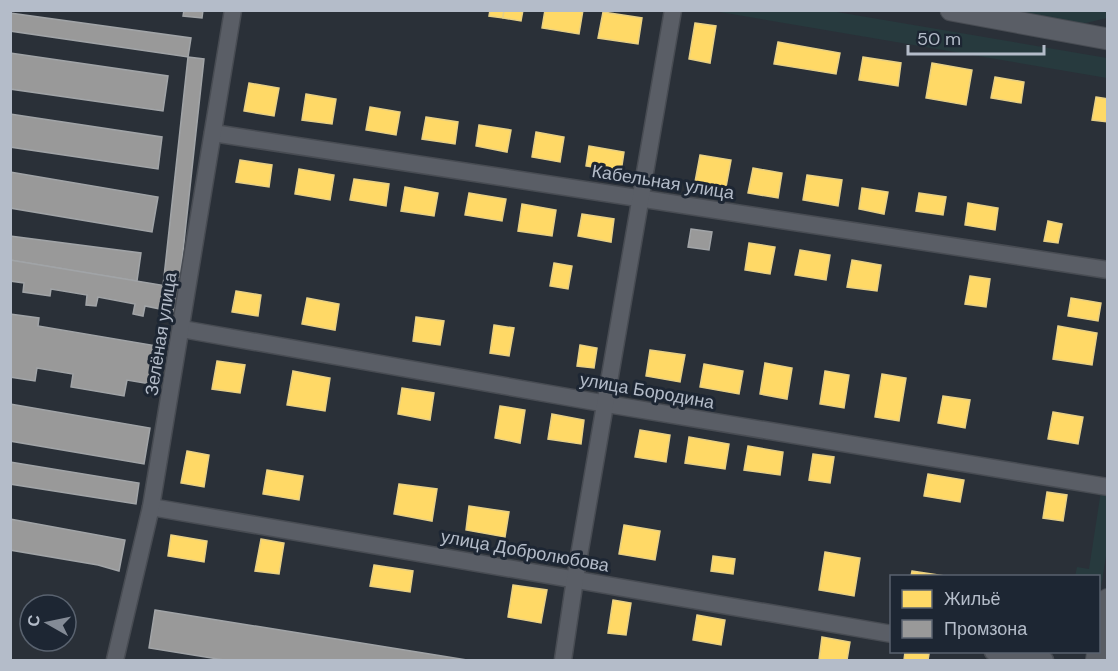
<svg xmlns="http://www.w3.org/2000/svg" width="1118" height="671" font-family="'DM Sans',sans-serif">
<style>
.green{fill:#273a3e}
.homes{fill:#ffd966;stroke:#e8d084;stroke-width:1.5}
.industry{fill:#999;stroke:#a1a4a7;stroke-width:1.5}
.lines{fill:none;stroke-linecap:round;stroke-linejoin:round}
.minor-casing{stroke:#484c53;stroke-width:19}
.tertiary-casing{stroke:#484c53;stroke-width:23}
.secondary-casing{stroke:#484c53;stroke-width:26}
.minor{stroke:#5a5e66;stroke-width:16}
.tertiary{stroke:#5a5e66;stroke-width:21}
.secondary{stroke:#595d64;stroke-width:24}
.labels{text-anchor:middle;stroke-width:6;stroke-linejoin:round;paint-order:stroke}
.street-label{font-size:18px;fill:#b4bcc9;stroke:#1d2633}
</style>
<rect width="100%" height="100%" fill="#2a3038"/>
<g class="green">
<path d="M714,11H831L1107,58V78Z"/>
<path d="M988,11H1107V18L1073,26Z"/>
<path d="M1101,491L1107,494L1108,544L1099,599L1098,576H1075L1077,567L1089,569Z"/>
</g>
<g class="homes">
<path d="M490,10H504L503,18L489,16Z"/>
<path d="M504,10H523L521,21L503,18Z"/>
<path d="M545,10H583L579,34L542,28Z"/>
<path d="M603,12L642,18L638,44L598,38Z"/>
<path d="M695,23L716,26L710,63L689,59Z"/>
<path d="M778,42L840,53L836,74L774,64Z"/>
<path d="M863,57L901,63L898,86L859,80Z"/>
<path d="M932,63L972,70L966,105L926,98Z"/>
<path d="M995,77L1024,82L1021,103L991,98Z"/>
<path d="M249,83L279,88L274,116L244,111Z"/>
<path d="M306,94L336,99L332,124L302,120Z"/>
<path d="M1096,97L1108,99V122L1092,120Z"/>
<path d="M370,107L400,112L396,135L366,130Z"/>
<path d="M426,117L458,122L455,144L422,139Z"/>
<path d="M479,125L511,130L507,152L476,146Z"/>
<path d="M536,132L564,137L560,162L532,157Z"/>
<path d="M589,146L624,152L621,172L586,166Z"/>
<path d="M700,155L731,160L726,187L695,182Z"/>
<path d="M240,160L272,165L269,187L236,182Z"/>
<path d="M753,168L782,173L778,198L748,193Z"/>
<path d="M299,169L334,175L330,200L295,194Z"/>
<path d="M807,175L842,180L838,206L803,200Z"/>
<path d="M354,179L389,184L386,206L350,200Z"/>
<path d="M405,187L438,193L434,216L401,211Z"/>
<path d="M862,188L888,192L884,214L859,209Z"/>
<path d="M469,193L506,199L502,221L465,215Z"/>
<path d="M919,193L946,197L943,215L916,211Z"/>
<path d="M968,203L998,208L995,230L965,225Z"/>
<path d="M522,204L556,210L552,236L518,231Z"/>
<path d="M582,214L614,219L611,242L578,236Z"/>
<path d="M1048,221L1062,224L1058,243L1044,241Z"/>
<path d="M749,243L775,247L770,274L745,270Z"/>
<path d="M800,250L830,255L826,280L795,275Z"/>
<path d="M852,260L881,265L877,291L847,287Z"/>
<path d="M554,263L572,266L568,289L550,286Z"/>
<path d="M970,276L990,279L986,307L965,304Z"/>
<path d="M236,291L261,295L258,316L232,312Z"/>
<path d="M307,298L339,304L335,330L302,324Z"/>
<path d="M1071,298L1101,303L1098,321L1068,316Z"/>
<path d="M416,317L444,321L440,345L413,341Z"/>
<path d="M494,325L514,328L509,356L490,353Z"/>
<path d="M1058,326L1097,333L1092,365L1053,359Z"/>
<path d="M580,345L597,348L594,368L577,366Z"/>
<path d="M650,350L685,355L680,382L646,376Z"/>
<path d="M217,361L245,365L240,393L212,389Z"/>
<path d="M765,363L792,368L787,399L760,394Z"/>
<path d="M704,364L743,371L739,394L700,387Z"/>
<path d="M293,371L330,378L325,411L287,405Z"/>
<path d="M825,371L849,375L844,408L820,404Z"/>
<path d="M882,374L906,378L899,421L875,417Z"/>
<path d="M402,388L434,393L430,420L398,414Z"/>
<path d="M943,396L970,400L965,428L938,423Z"/>
<path d="M500,406L525,410L520,443L495,438Z"/>
<path d="M1053,412L1083,417L1078,444L1048,439Z"/>
<path d="M552,414L584,420L581,444L548,439Z"/>
<path d="M640,430L670,435L666,462L635,457Z"/>
<path d="M689,437L729,444L725,469L685,463Z"/>
<path d="M748,446L783,452L780,475L744,470Z"/>
<path d="M187,451L209,455L204,487L181,483Z"/>
<path d="M813,454L834,457L830,483L809,480Z"/>
<path d="M267,470L303,476L299,500L263,494Z"/>
<path d="M928,474L964,480L960,502L924,496Z"/>
<path d="M399,484L437,489L432,521L394,514Z"/>
<path d="M1047,492L1067,495L1063,521L1043,518Z"/>
<path d="M469,506L509,512L505,537L466,530Z"/>
<path d="M624,525L660,531L655,560L619,554Z"/>
<path d="M171,535L207,541L204,562L168,556Z"/>
<path d="M261,539L284,543L279,574L255,571Z"/>
<path d="M825,552L860,558L854,596L819,590Z"/>
<path d="M713,556L735,559L733,574L711,571Z"/>
<path d="M374,565L413,571L410,592L370,586Z"/>
<path d="M912,571L945,576H911Z"/>
<path d="M513,585L547,590L541,623L508,617Z"/>
<path d="M613,600L631,603L626,635L608,633Z"/>
<path d="M697,615L725,620L721,645L693,640Z"/>
<path d="M822,637L850,642L847,660H819Z"/>
<path d="M905,652L929,654L928,660H904Z"/>
</g>
<g class="industry">
<path d="M184,10H203L202,18L183,16Z"/>
<path d="M10,13L191,38L188,57L10,31Z"/>
<path d="M10,53L168,76L163,111L10,89Z"/>
<path d="M188,57L204,59L179,288L163,286Z"/>
<path d="M10,114L162,137L158,169L10,147Z"/>
<path d="M10,172L158,197L152,232L10,208Z"/>
<path d="M691,229L712,232L709,250L688,247Z"/>
<path d="M10,236L141,253L137,281L10,260Z"/>
<path d="M10,260L179,288L175,312L145,306L143,316L133,314L135,304L98,297L96,306L86,305L87,295L51,289L50,296L23,292L24,283L10,281Z"/>
<path d="M10,314L39,318L38,326L163,347L156,385L127,380L124,396L71,387L73,374L37,368L35,381L10,377Z"/>
<path d="M10,404L150,428L144,464L10,441Z"/>
<path d="M10,462L139,483L136,504L10,484Z"/>
<path d="M10,519L125,540L119,571L98,565L10,550Z"/>
<path d="M155,610L467,660H224L149,648Z"/>
</g>
<g class="lines">
<g class="minor-casing">
<g id="minor">
<path d="M213,133L1108,270"/>
<path d="M182,329L607,404L1108,487"/>
<path d="M151,507L892,634"/>
<path d="M993,652L1045,660"/>
<path d="M115,660L151,507L233,10"/>
<path d="M563,660L575,579L673,10"/>
</g>
</g>
<g class="tertiary-casing">
<path id="tertiary" d="M951,10L1108,39"/>
</g>
<g class="secondary-casing">
<path id="secondary" d="M1098,660L1108,601"/>
</g>
<use href="#minor" class="minor"/>
<use href="#tertiary" class="tertiary"/>
<use href="#secondary" class="secondary"/>
</g>
<g class="labels">
<g class="street-label">
<text transform="translate(663 182) rotate(9)" y="6">Кабельная улица</text>
<text transform="translate(161 334) rotate(-81)" y="6">Зелёная улица</text>
<text transform="translate(647 391) rotate(10)" y="6">улица Бородина</text>
<text transform="translate(525 551) rotate(10)" y="6">улица Добролюбова</text>
</g>
</g>
<rect width="1118" height="671" fill="none" stroke="#b4bcc9" stroke-width="24"/>
<rect x="890" y="575" width="210" height="78" fill="#1d2633" stroke="#59626f" stroke-width="1.5"/>
<rect x="902" y="590" width="30" height="18" fill="#ffd966" stroke="#59626f" stroke-width="1.5"/>
<text x="944" y="605" font-size="18" fill="#b4bcc9">Жильё</text>
<rect x="902" y="620" width="30" height="18" fill="#999999" stroke="#59626f" stroke-width="1.5"/>
<text x="944" y="635" font-size="18" fill="#b4bcc9">Промзона</text>
<g transform="translate(48 623) rotate(279)"><circle r="28" fill="#1d2633" stroke="#59626f" stroke-width="1.5"/>
<path d="M0-4.5L10 22L0 15L-10 22Z" fill="#848b96"/>
<text y="-9" font-size="16" font-weight="bold" text-anchor="middle" fill="#b4bcc9">С</text>
</g>
<path d="M908 45v9h136v-9" fill="none" stroke="#b4bcc9" stroke-width="3"/>
<text x="917" y="45" font-size="18" fill="#b4bcc9" stroke="#1d2633" stroke-width="4.5" paint-order="stroke">50 m</text>
</svg>
